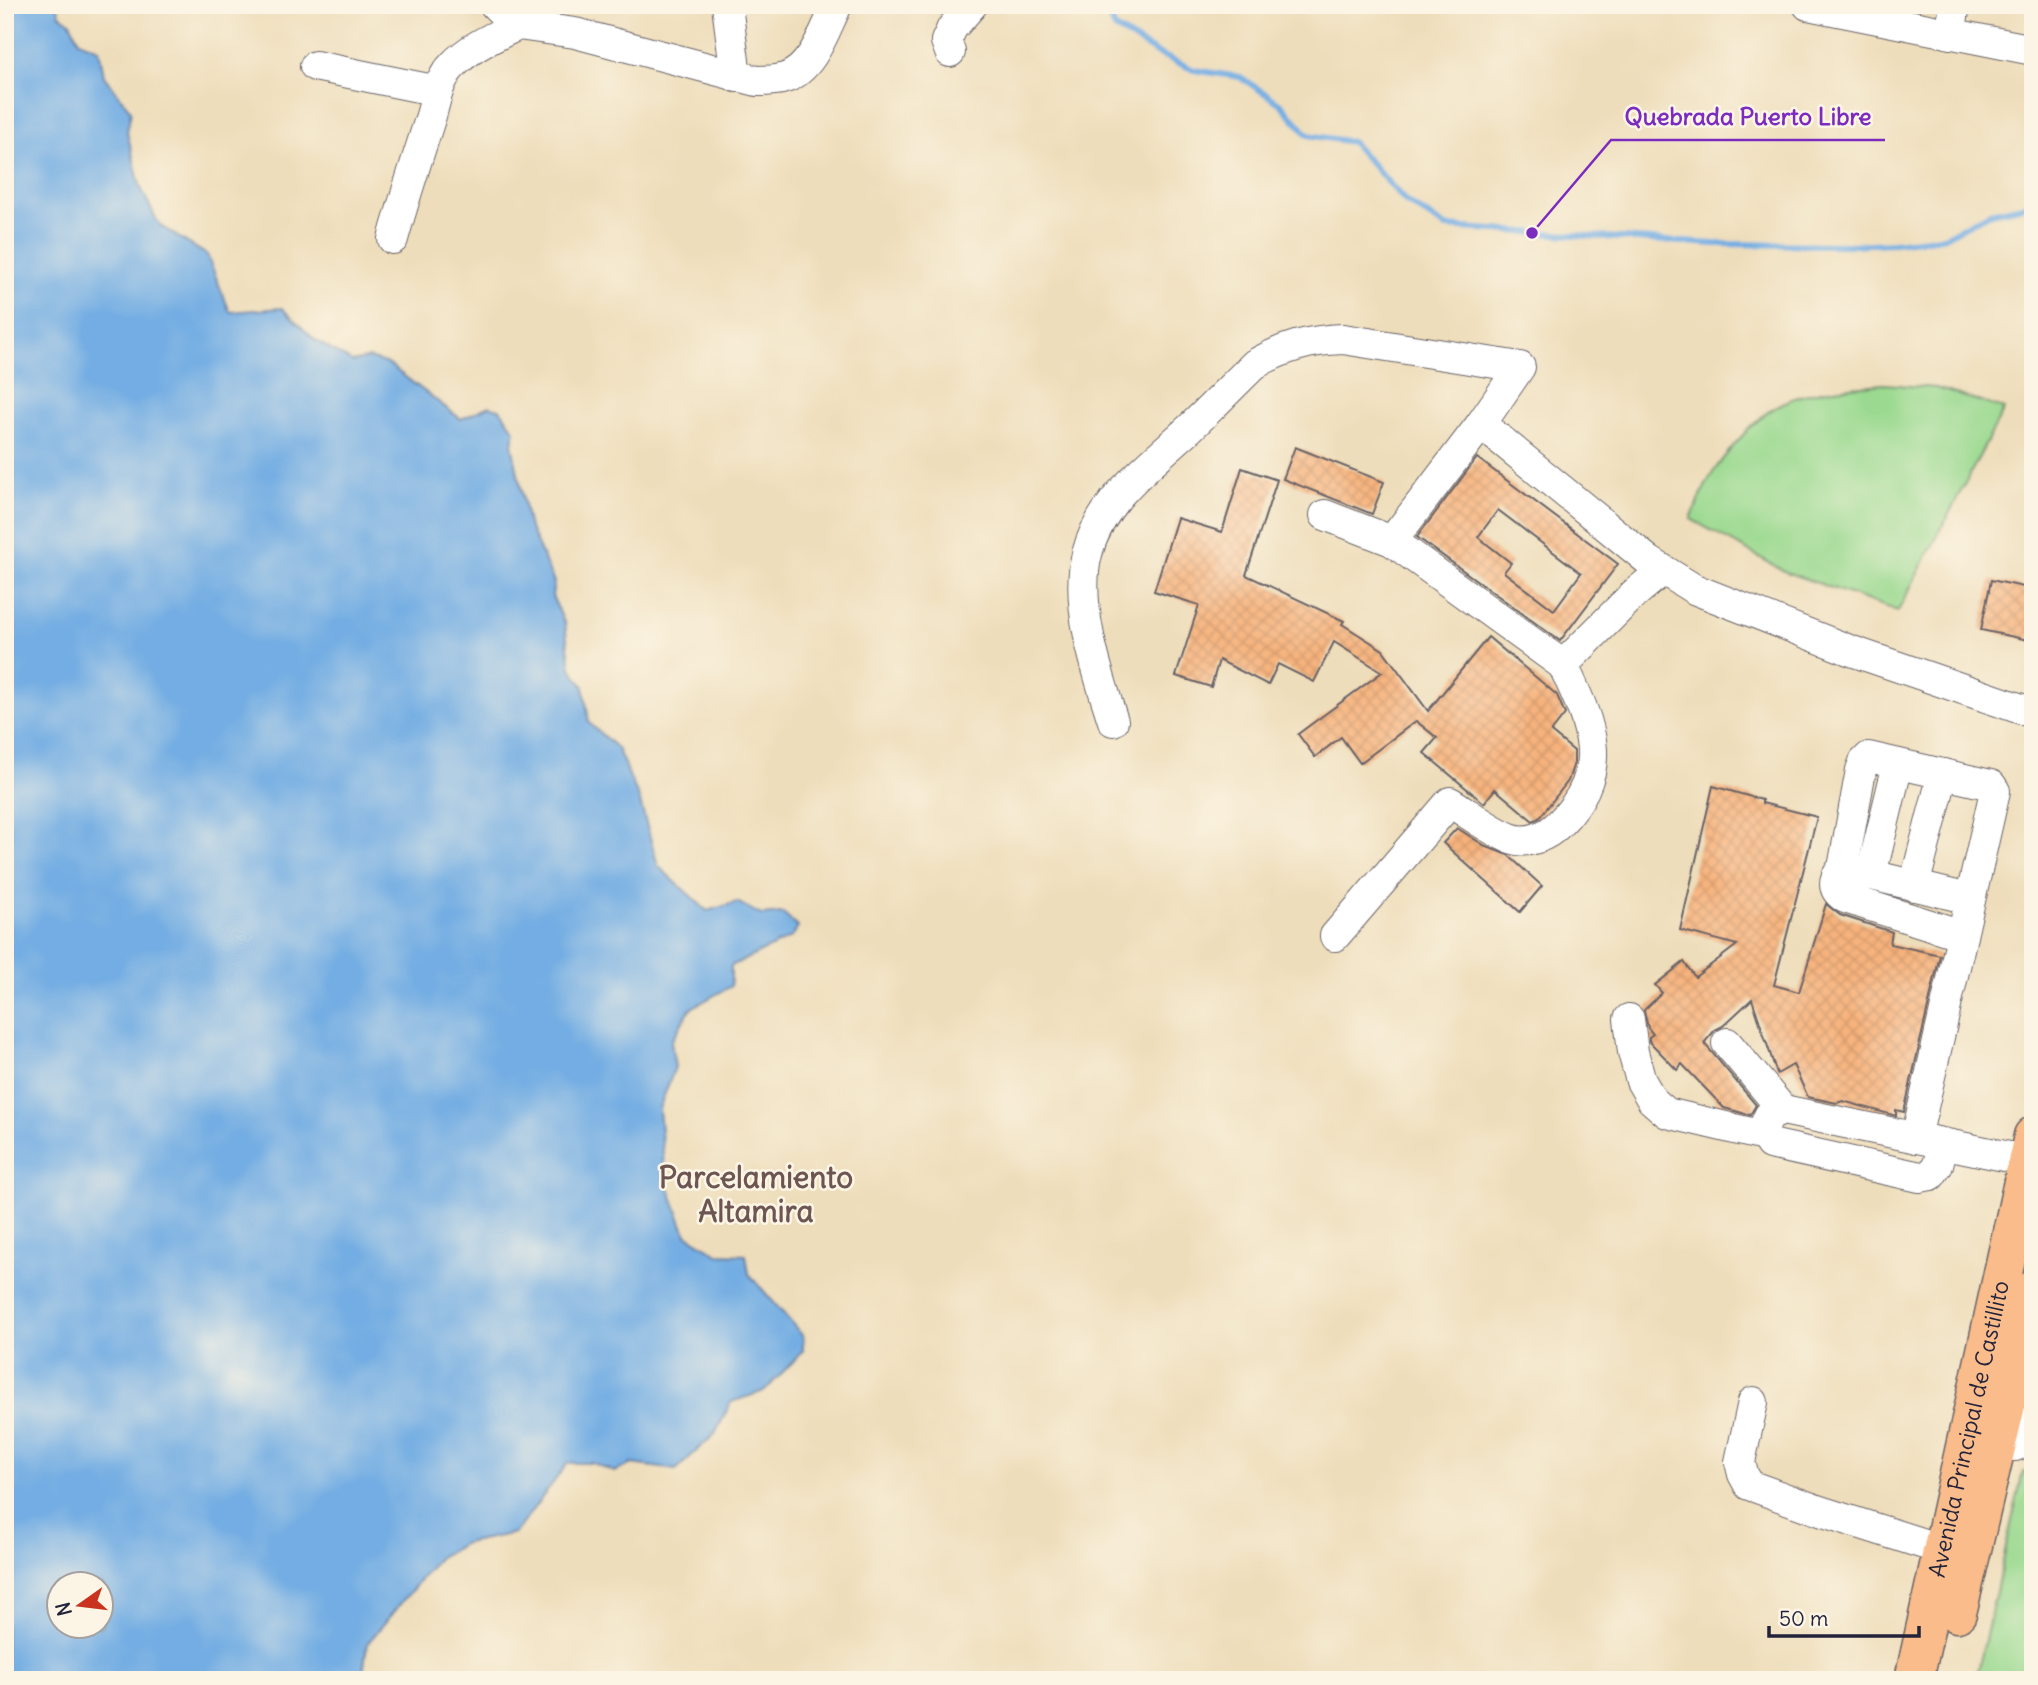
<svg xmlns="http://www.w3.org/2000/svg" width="2038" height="1685" font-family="Delius,sans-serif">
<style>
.green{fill:#9ad98f;stroke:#5e7e65;stroke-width:2}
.water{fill:#73ade3;stroke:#4a688f;stroke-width:2;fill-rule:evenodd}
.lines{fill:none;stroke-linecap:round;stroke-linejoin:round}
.stream{stroke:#73ade3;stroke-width:6}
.building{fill:url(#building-cross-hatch);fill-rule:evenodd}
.minor-casing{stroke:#696367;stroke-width:32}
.major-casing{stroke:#696367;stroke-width:41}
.minor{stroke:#fff;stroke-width:30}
.major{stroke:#f9bc8a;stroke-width:38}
.labels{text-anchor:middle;stroke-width:5;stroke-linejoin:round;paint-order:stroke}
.street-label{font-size:23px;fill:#22223b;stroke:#fcf5e5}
.district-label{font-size:30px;font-weight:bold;fill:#6d5552;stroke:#fcf5e5}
.leader{fill:none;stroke:#7b2cbf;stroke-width:2.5}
.callout-dot{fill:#7b2cbf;stroke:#fcf5e5;stroke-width:2.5}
.callout-label{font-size:24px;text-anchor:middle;font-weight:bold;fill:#7b2cbf;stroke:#fcf5e5;stroke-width:5;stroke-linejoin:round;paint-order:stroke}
</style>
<defs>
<pattern id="building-cross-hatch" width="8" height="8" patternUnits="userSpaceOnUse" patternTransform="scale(1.75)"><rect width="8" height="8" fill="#f7b37d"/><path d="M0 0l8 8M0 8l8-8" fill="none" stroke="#d39a6d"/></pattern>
</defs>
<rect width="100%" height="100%" fill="#fcf5e5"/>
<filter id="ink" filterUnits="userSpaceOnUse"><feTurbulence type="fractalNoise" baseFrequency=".0143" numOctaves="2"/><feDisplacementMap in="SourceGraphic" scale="14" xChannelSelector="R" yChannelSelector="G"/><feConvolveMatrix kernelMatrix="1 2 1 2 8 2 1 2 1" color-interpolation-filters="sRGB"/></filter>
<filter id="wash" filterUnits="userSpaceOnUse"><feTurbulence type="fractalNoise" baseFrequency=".00686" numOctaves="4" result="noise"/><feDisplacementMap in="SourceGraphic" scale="28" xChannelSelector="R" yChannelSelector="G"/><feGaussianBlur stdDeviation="1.57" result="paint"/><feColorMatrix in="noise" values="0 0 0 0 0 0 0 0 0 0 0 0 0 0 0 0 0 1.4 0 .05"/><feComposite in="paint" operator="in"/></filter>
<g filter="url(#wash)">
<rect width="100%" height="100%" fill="#eeddba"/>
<g class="green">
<path d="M1884,384L1936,388L2004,409L1898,611L1786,572L1691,519C1698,504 1704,485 1714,471C1732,446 1756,416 1783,403C1813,388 1851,387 1884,384Z"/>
<path d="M2023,1472L2033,1475V1680H1976Z"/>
</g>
<path class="water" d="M5,5H58L59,14L70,22L79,41L99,49L104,76L131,111L127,132L140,186L156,219L162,227L207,255L230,312L282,308L315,340L352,362L369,358L388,364L461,419L489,406L500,409L515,431L512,444L528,524L554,582L552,596L565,624L571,668L584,687L589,723L617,748L639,798L658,866L707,911L737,902L761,915L782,913L798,927L792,937L731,966V986L690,1009L671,1042L675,1067L659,1109L665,1177L686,1234L718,1254L746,1255L749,1274L803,1336V1351L765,1391L731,1402L715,1434L676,1470L632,1464L614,1472L593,1463H568L515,1533L465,1543L439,1557L367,1644L363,1674L355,1680H5ZM60,1584H102V1626H60Z"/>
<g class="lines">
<path class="stream" d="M1103,5L1115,28L1157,53L1194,70L1240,77L1281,104L1308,135L1352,142L1406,202L1446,227L1714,244L1849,245L1894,243L1944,237L1990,213L2033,204"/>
</g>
<g id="blocks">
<g class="building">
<path d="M1295,447L1384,482L1372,514L1283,479Z"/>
<path d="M1477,458L1618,564L1560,641L1417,537ZM1498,510L1581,573L1554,610L1504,572L1511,563L1478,537Z"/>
<path d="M1242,468L1277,480L1246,575L1344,621L1342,624L1383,650L1428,711L1488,637L1557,695L1565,714L1551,732L1574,751V763L1568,781L1539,818L1533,821L1495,789L1484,803L1424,753L1437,738L1416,721L1360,763L1341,737L1315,757L1298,734L1382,672L1334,642L1314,682L1278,664L1268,685L1219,660L1211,687L1176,676L1199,605L1154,591L1177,518L1222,532Z"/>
<path d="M1991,580L2033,589V641L1981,630Z"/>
<path d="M1713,786L1762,800V803L1817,817L1774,985L1799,992L1826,904L1840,915L1892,932L1890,944L1940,955L1904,1112L1896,1110V1116L1843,1101L1837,1103L1808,1097L1793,1065L1777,1074L1752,999L1723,1026L1715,1030L1704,1043L1756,1105L1750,1115L1724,1108L1682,1064L1677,1070L1649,1041V1037L1653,1034L1648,1028L1644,1010L1662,993L1655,985L1684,962L1695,977L1737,945L1680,930Z"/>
<path d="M1457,828L1487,847L1508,855L1542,886L1520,912L1443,843Z"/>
</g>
</g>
</g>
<g filter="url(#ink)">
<use href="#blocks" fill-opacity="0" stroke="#696367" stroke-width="2"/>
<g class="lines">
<g class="minor-casing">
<g id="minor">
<path d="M495,5L509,19L518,25L575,33L757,81C766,81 776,81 785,78C813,69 825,29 837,5"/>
<path d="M727,5L736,77"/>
<path d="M1808,5L2033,50"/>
<path d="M1950,34L1955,5"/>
<path d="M950,52L946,41L952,28L972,5"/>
<path d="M315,66L438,91"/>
<path d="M393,239C404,199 417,159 430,119C436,100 438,80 453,65C470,47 496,36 518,25"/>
<path d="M1325,515L1392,541L1563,665L1634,594L1663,570"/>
<path d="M1392,541L1481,424L1649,561L1694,589L1849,650L2033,713"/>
<path d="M1113,721C1098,674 1074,604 1087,554C1101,499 1150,465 1190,428C1212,407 1233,385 1255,364C1284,347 1310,340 1343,339L1520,367L1481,424"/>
<path d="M1843,868L1861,770L1864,762L1869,757L1991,785L1995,791L1916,1138"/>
<path d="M1871,875L1898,764"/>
<path d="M1914,886L1943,774"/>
<path d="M1962,935L1845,898C1832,890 1832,879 1843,868L1969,899"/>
<path d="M1335,936L1450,802C1468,813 1491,831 1510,838C1528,845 1547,836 1559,824C1613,770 1591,725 1563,665"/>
<path d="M1629,1019L1633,1052L1641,1081L1652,1100L1667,1113L1764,1136"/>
<path d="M1727,1043L1783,1110"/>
<path d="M1943,1143L1938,1165L1931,1175L1920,1177L1770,1144C1762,1133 1763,1128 1769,1116L1783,1110L2033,1162"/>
<path d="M1753,1402L1740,1462L1743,1474L1749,1485L1820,1511L1943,1550L1962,1558"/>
<path d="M1995,1445L2015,1446L2022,1443L2029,1430L2033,1415"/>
</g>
</g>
<g class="major-casing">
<g id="major">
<path d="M1957,1613L2033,1290"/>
<path id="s1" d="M1914,1680L2033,1136"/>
</g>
</g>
<use href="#minor" class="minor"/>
<use href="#major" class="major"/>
</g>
</g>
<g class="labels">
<g class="street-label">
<text dy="8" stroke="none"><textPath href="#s1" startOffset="257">Avenida Principal de Castillito</textPath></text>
</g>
<g class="district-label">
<text x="756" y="1188">Parcelamiento<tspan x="756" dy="34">Altamira</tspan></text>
</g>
</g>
<path class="leader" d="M1532 233L1611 140H1885"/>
<circle class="callout-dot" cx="1532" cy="233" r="7"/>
<g class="callout-label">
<text x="1748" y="125">Quebrada Puerto Libre</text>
</g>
<rect width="2038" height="1685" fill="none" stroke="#fcf5e5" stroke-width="28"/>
<g transform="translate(80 1605) rotate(256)"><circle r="33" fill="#fcf5e5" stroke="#a5a1a1" stroke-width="2"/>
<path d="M0-5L12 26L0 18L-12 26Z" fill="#c8321e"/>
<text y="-10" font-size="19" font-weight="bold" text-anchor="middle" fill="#22223b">N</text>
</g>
<path d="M1769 1626v10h150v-10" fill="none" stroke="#22223b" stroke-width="3.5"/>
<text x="1779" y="1626" font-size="21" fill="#22223b" stroke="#fcf5e5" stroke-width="5" paint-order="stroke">50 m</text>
</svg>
